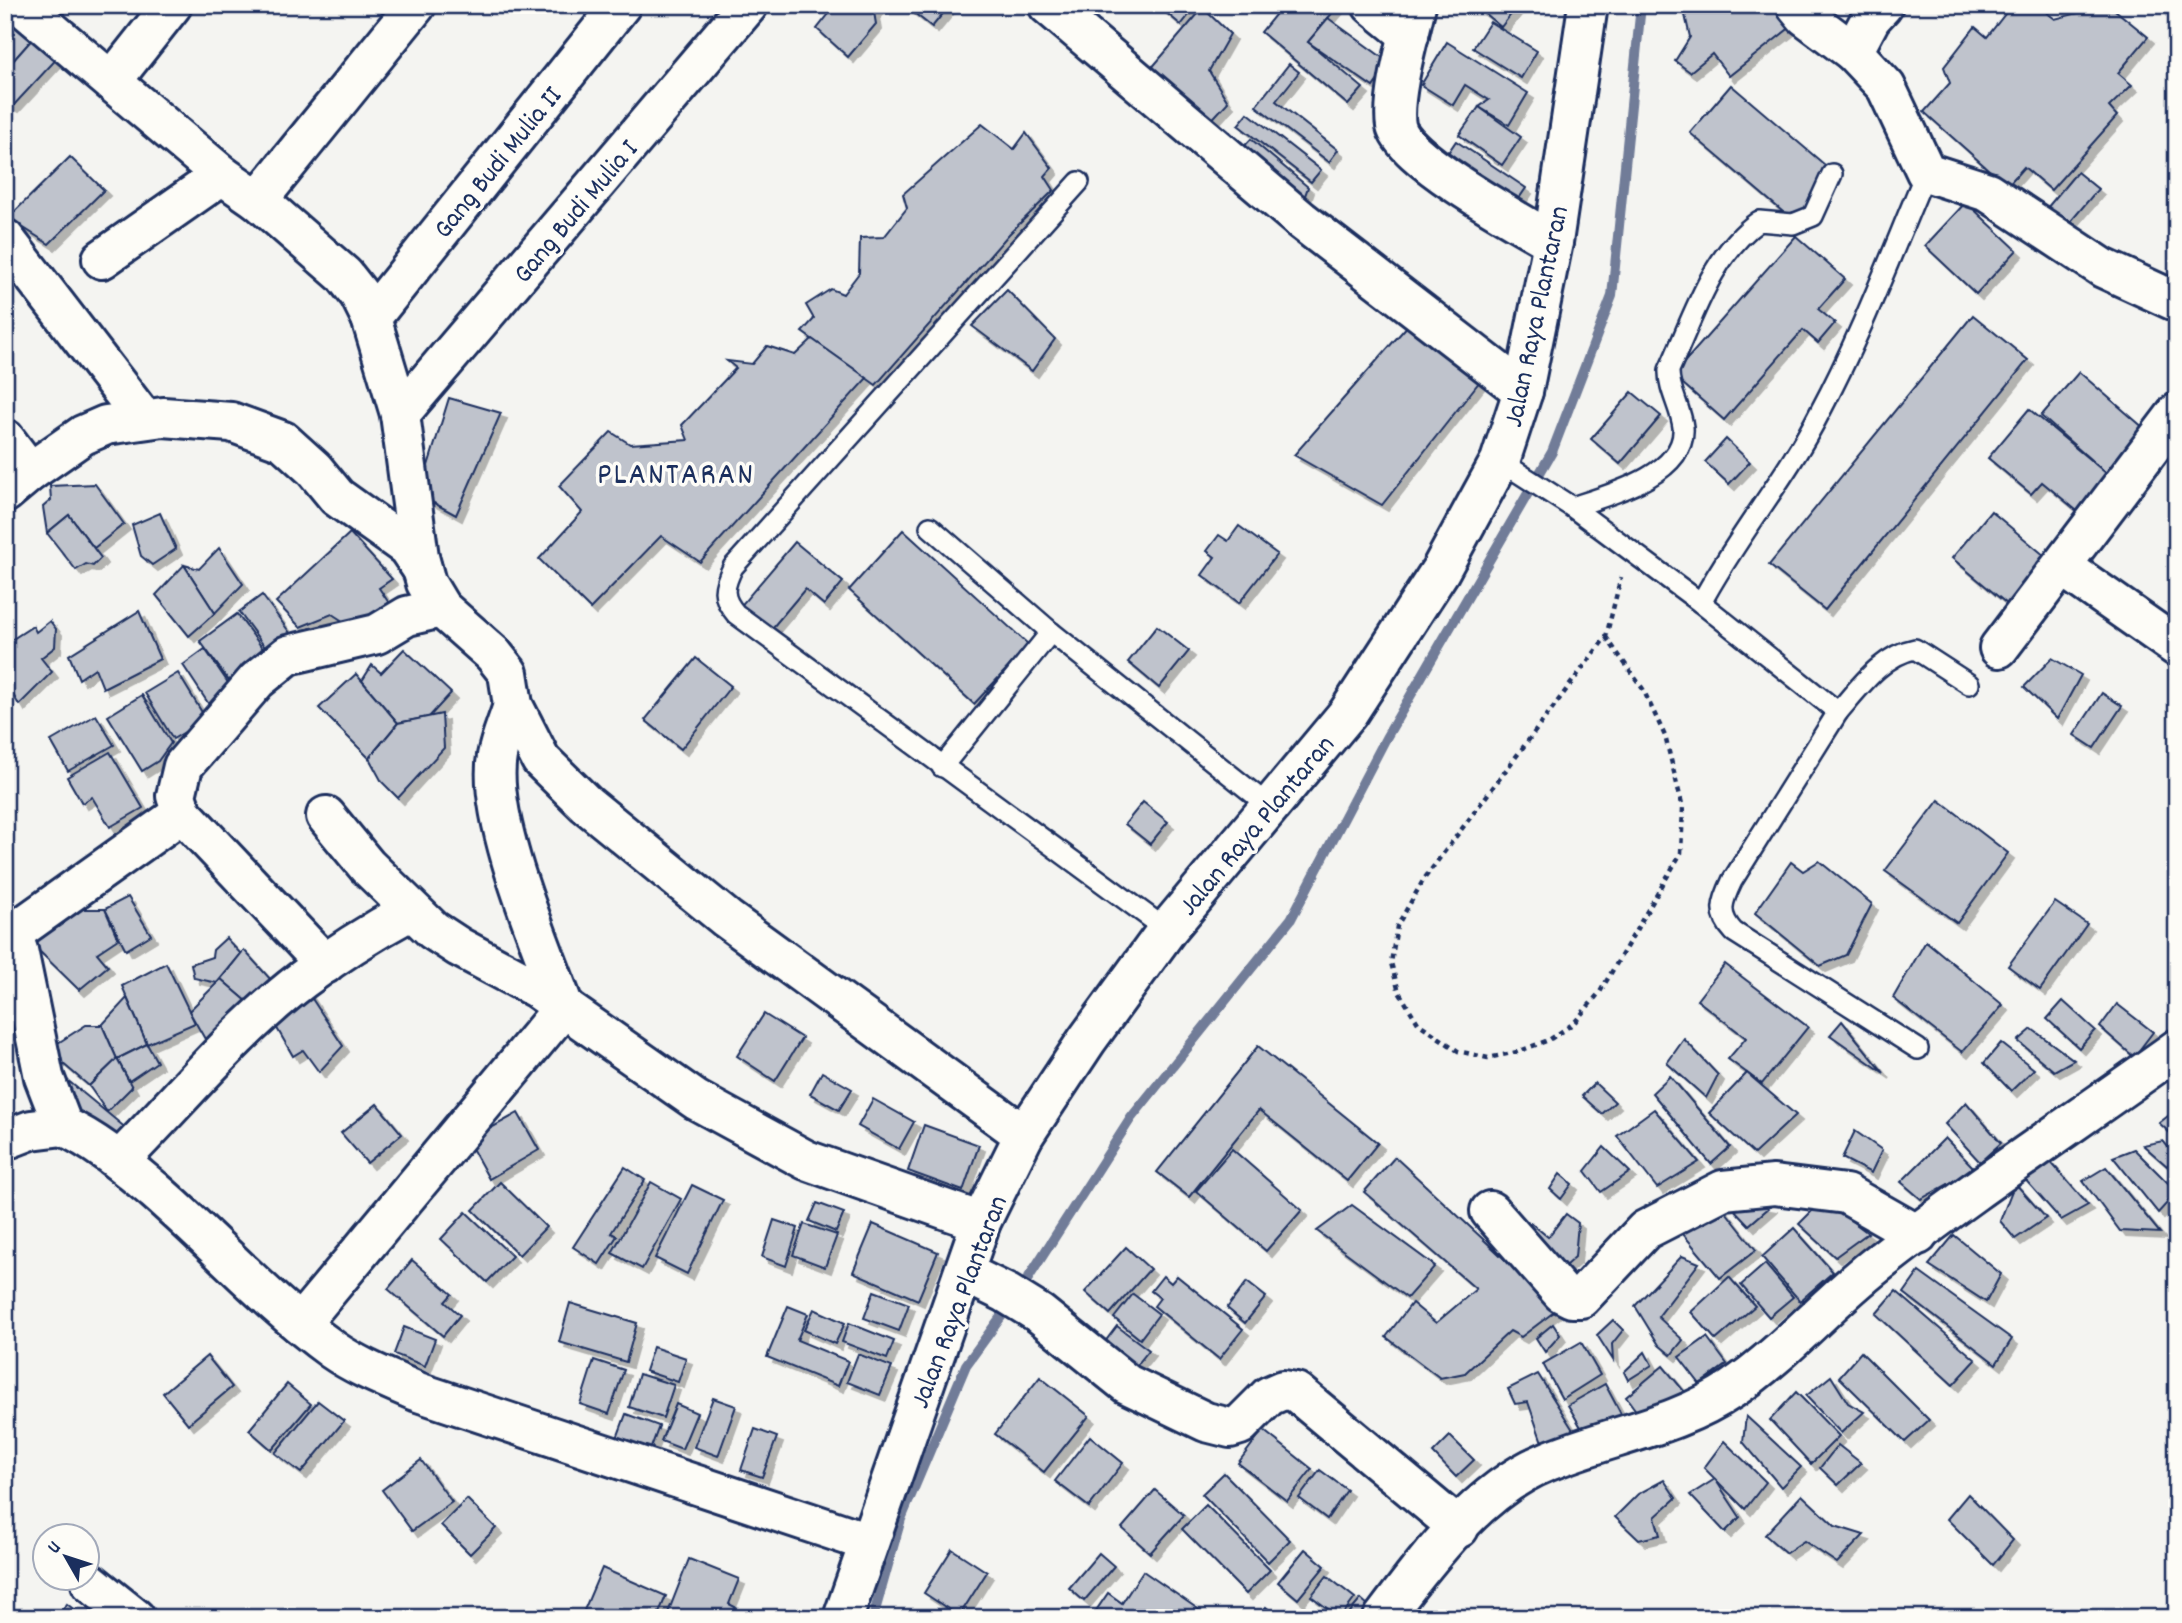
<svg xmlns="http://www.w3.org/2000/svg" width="2182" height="1623" font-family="Dekko,sans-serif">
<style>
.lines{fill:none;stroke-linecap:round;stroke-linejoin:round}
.stream{stroke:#717c98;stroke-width:10}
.building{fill:#bfc3cc;stroke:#1b2f5e;stroke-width:2;filter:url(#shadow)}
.service-casing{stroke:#1b2f5e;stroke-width:24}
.minor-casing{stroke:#1b2f5e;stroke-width:44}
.secondary-casing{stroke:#1b2f5e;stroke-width:44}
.path{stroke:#1b2f5e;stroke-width:4.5;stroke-dasharray:5 5;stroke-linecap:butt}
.service{stroke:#fdfcf7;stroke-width:19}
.minor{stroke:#fdfcf7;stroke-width:38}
.secondary{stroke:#fdfcf7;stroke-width:38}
.labels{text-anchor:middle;stroke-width:7;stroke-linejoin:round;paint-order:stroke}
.street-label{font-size:28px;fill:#1b2f5e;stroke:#fdfcf7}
.quarter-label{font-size:32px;letter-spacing:2px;fill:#1b2f5e;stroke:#fdfcf7}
</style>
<defs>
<filter id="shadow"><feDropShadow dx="6" dy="6" stdDeviation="0" flood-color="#0004"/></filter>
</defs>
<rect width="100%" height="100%" fill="#f4f4f1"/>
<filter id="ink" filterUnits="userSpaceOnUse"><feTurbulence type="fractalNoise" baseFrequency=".0143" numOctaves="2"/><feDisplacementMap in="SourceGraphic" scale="14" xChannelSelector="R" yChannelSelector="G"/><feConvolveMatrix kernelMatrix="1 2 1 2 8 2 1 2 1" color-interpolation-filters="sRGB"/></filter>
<g filter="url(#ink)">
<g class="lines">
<g class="stream">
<path d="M1020,1291L1131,1118L1291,919L1386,738L1552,452L1612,296L1641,5"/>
<path d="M873,1618L901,1519L966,1365L1011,1303"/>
</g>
</g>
<g class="building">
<path d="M836,5H881L874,12L876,24L848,57L817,29Z"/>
<path d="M904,5H950L932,27Z"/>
<path d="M1157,5H1197L1181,25Z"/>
<path d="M1283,5H1339L1308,42L1363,88L1348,105L1261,32Z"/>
<path d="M1474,5H1513L1516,8L1501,27Z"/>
<path d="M1697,5H1775L1792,26L1729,76L1712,54L1690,72L1675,61L1690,37L1685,15Z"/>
<path d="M2012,5H2037L2055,19L2109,5L2148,37L2118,73L2132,85L2109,107L2117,116L2051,190L2024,167L2007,186L1924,112L1950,83L1944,67L1975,27L1987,37Z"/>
<path d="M1203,8L1230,34L1209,71L1228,102L1207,125L1150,70Z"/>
<path d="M17,11L37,34L5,70V25Z"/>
<path d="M1328,18L1390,63L1373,87L1308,42Z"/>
<path d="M1490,22L1537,51L1521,78L1473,48Z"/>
<path d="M42,28L63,52L13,106L5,102V70Z"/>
<path d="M1447,42L1528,93L1509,125L1479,107L1489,100L1465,85L1453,105L1421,85Z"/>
<path d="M1289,64L1299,72L1276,101L1338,150L1329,162L1256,106Z"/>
<path d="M1731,85L1825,165L1809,206L1789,217L1690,133Z"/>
<path d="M1479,107L1521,137L1502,165L1459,135Z"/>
<path d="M1248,113L1321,170L1311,182L1238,125Z"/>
<path d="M982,124L1014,149L1026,133L1052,168L1045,176L1054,190L1009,234L876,385L802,332L814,319L806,305L831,289L843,294L859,273L860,238L884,237L907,208L903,194Z"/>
<path d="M1251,139L1308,187L1302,204L1239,152Z"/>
<path d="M1456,141L1526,188L1509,213L1439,166Z"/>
<path d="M70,157L104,190L49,244L8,218Z"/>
<path d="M2077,172L2098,189L2067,226L2047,208Z"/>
<path d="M1966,202L2017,250L1976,294L1925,246Z"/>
<path d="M1796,236L1845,279L1818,309L1835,323L1818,343L1803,330L1724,420L1673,375Z"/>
<path d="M1007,290L1055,339L1032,371L972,326Z"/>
<path d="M1973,315L2028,360L1825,610L1769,565Z"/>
<path d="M1409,324L1480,381L1382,505L1294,455Z"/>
<path d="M812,339L867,378L700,562L661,536L590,609L539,559L582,512L559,486L611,432L630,444L688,440L682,425L736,368L727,361L752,364L767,346L795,355Z"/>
<path d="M2079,372L2145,429L2115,481L2041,416Z"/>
<path d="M1632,392L1661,416L1620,464L1591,439Z"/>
<path d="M449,398L501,413L456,515L419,495Z"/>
<path d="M2029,409L2113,479L2082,515L2042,482L2031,494L1988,458Z"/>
<path d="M1726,439L1750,462L1729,484L1705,462Z"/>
<path d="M95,484L124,524L94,548L69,515L47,533L43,507L51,500L50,486Z"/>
<path d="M1991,511L2045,556L2029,575L2036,581L2013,609L1952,558Z"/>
<path d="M160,513L176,549L152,565L141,556L132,525Z"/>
<path d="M69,515L101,558L93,566L86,564L76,570L47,533Z"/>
<path d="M1239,526L1277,554L1239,603L1202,575L1215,557L1207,551L1219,535L1228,541Z"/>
<path d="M903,530L1029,645L974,704L849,590Z"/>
<path d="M350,533L392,579L379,588L395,612L366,636L332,614L300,627L276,602Z"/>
<path d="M795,542L843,582L824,605L805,589L768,633L738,609Z"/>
<path d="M219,548L243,584L215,613L184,565L199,569Z"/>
<path d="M184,565L215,613L189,636L156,595Z"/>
<path d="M262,595L296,641L273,658L239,612Z"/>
<path d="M139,611L160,659L103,688L95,668L79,679L69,655Z"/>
<path d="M237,614L272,661L235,689L200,641Z"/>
<path d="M50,621L56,629L55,647L41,658L52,672L19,705L5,681V644L33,626L36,632Z"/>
<path d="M1157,626L1189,651L1159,688L1128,662Z"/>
<path d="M205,649L235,693L212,709L183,665Z"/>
<path d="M404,649L451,693L429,717L398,723L362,681L372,665L381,673Z"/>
<path d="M696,658L731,686L681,749L645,720Z"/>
<path d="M2052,658L2081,675L2057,719L2024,687Z"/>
<path d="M178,673L206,719L173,739L145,693Z"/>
<path d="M356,674L398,723L369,758L319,708Z"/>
<path d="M2102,693L2122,706L2094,748L2074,735Z"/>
<path d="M142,695L171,743L158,761L142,771L108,716Z"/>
<path d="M442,714L444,748L398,798L382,782L369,758L398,723Z"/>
<path d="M96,715L114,745L68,771L51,741Z"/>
<path d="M110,752L143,808L110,827L92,797L82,803L67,777Z"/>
<path d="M1939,800L2008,853L1957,923L1885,871Z"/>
<path d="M1143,802L1168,822L1150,844L1125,824Z"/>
<path d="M1819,861L1872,904L1846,955L1820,966L1755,913L1791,862L1803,871Z"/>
<path d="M128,897L151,935L126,950L105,909Z"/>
<path d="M2055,902L2087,924L2040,990L2008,966Z"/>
<path d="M72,909H105L118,939L97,953L108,966L79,990L31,943Z"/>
<path d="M226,938L241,954L217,983L194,978L191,964L212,957L213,950Z"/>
<path d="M1926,941L2003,1005L1962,1052L1893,998Z"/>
<path d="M244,950L281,991L256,1009L221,979Z"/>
<path d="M166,963L195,1023L147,1044L122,986Z"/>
<path d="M1725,964L1808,1027L1762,1084L1728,1059L1746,1038L1697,1000Z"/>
<path d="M221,979L256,1009L214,1055L189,1011Z"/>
<path d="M305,988L343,1046L319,1072L303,1050L293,1056L271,1018Z"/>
<path d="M127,998L147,1044L117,1059L102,1025Z"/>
<path d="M2063,1001L2095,1030L2079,1048L2047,1019Z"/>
<path d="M2117,1004L2153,1032L2134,1057L2100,1027Z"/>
<path d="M764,1014L802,1038L775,1081L737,1056Z"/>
<path d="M1842,1021L1884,1073L1830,1035Z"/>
<path d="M86,1025H102L117,1059L89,1086L47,1050Z"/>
<path d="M2032,1029L2074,1060L2054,1071L2018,1041Z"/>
<path d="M1684,1039L1718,1075L1706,1098L1667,1063Z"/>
<path d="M2001,1043L2034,1069L2011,1091L1984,1063Z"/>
<path d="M147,1044L157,1062L129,1081L117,1059Z"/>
<path d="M1258,1046L1378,1143L1347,1181L1259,1110L1189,1197L1157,1172Z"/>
<path d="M117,1059L132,1087L107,1112L89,1086Z"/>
<path d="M822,1072L852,1089L839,1110L810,1094Z"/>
<path d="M1747,1073L1796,1115L1754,1154L1709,1113Z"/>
<path d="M1670,1076L1730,1147L1711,1164L1652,1093Z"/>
<path d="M66,1079L127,1129L111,1147L55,1089Z"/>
<path d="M1595,1083L1615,1102L1602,1114L1582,1096Z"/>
<path d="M873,1099L914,1122L899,1149L858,1126Z"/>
<path d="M1966,1102L2001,1143L1980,1162L1945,1124Z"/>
<path d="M377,1104L402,1134L367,1163L341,1133Z"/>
<path d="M1654,1109L1699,1162L1657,1188L1617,1136Z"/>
<path d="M2177,1109V1139L2159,1123Z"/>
<path d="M518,1113L539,1150L489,1179L468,1141Z"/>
<path d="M924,1125L979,1145L963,1191L908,1171Z"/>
<path d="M1855,1131L1882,1150L1871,1173L1842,1158Z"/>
<path d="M1945,1138L1975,1169L1921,1199L1901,1182Z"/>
<path d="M2163,1141L2176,1156L2167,1166L2143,1145Z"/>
<path d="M1604,1147L1630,1172L1601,1192L1585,1171Z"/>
<path d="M1232,1149L1302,1210L1266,1251L1196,1191Z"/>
<path d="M2134,1149L2177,1192L2158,1213L2113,1157Z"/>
<path d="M2043,1153L2088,1205L2061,1220L2022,1176Z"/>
<path d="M1395,1157L1558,1309L1521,1337L1510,1331L1465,1373L1440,1378L1386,1337L1412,1303L1436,1323L1476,1289L1364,1192Z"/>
<path d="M625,1167L645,1180L611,1233L617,1236L599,1264L573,1247Z"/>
<path d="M2106,1167L2160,1233L2120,1231L2083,1181Z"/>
<path d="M1560,1174L1572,1184L1561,1199L1550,1189Z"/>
<path d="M500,1182L546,1227L519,1255L473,1210Z"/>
<path d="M651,1182L681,1199L642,1269L612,1253Z"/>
<path d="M2015,1183L2046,1218L2015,1239L2000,1221Z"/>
<path d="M692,1185L723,1200L687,1274L655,1258Z"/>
<path d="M1715,1198L1756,1250L1720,1278L1677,1227Z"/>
<path d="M1823,1200L1868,1233L1835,1257L1799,1224Z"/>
<path d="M1743,1201L1771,1206L1749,1225L1728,1203Z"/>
<path d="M817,1203L844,1213L836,1232L809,1221Z"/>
<path d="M1352,1205L1435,1266L1407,1298L1317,1231Z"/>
<path d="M466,1212L512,1256L487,1282L441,1239Z"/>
<path d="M1566,1214L1578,1223L1575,1257L1565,1266L1524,1231L1531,1223L1548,1237Z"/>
<path d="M774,1220L798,1228L786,1266L762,1257Z"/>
<path d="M804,1224L837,1235L825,1267L793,1255Z"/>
<path d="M873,1224L938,1252L918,1300L853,1272Z"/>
<path d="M1794,1228L1833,1272L1800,1301L1762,1257Z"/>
<path d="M1954,1235L2001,1274L1986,1302L1929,1265Z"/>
<path d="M1126,1247L1150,1269L1110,1314L1085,1292Z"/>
<path d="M1682,1256L1699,1263L1658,1317L1683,1340L1671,1355L1659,1345L1635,1306Z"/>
<path d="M412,1260L452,1294L445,1302L460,1315L443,1336L388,1289Z"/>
<path d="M1765,1264L1793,1297L1769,1317L1741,1285Z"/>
<path d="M1919,1272L2012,1339L1996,1364L1904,1293Z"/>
<path d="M1163,1276L1171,1283L1177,1276L1243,1329L1219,1359L1154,1306L1160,1298L1151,1291Z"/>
<path d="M1729,1277L1755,1306L1716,1340L1691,1312Z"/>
<path d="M1247,1282L1266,1297L1245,1323L1227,1308Z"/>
<path d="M874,1291L909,1304L899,1331L864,1318Z"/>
<path d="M1896,1291L1976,1360L1953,1385L1876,1314Z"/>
<path d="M1133,1294L1159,1314L1140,1339L1114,1318Z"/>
<path d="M570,1303L637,1323L626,1362L559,1342Z"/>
<path d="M788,1306L808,1314L797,1340L848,1361L838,1386L767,1357Z"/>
<path d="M814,1309L845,1323L835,1344L804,1330Z"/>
<path d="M1613,1320L1623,1330L1612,1344L1613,1360L1597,1335Z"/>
<path d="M849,1323L894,1341L887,1359L842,1342Z"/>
<path d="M1553,1324L1560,1335L1545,1352L1536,1338Z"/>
<path d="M1117,1326L1149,1350L1129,1375L1098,1351Z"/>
<path d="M404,1327L435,1339L425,1366L394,1354Z"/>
<path d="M1707,1337L1727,1364L1700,1384L1679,1357Z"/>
<path d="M1581,1342L1600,1375L1562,1399L1543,1364Z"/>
<path d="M653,1347L686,1358L678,1382L645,1371Z"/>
<path d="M1645,1352L1652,1365L1628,1380L1624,1372Z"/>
<path d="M1861,1352L1929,1420L1905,1442L1839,1377Z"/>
<path d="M858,1354L892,1367L880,1395L847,1382Z"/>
<path d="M207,1356L232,1387L188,1424L163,1393Z"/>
<path d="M594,1360L624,1370L609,1414L580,1404Z"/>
<path d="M1663,1366L1684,1391L1642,1419L1626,1397Z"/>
<path d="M639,1374L674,1385L663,1418L629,1407Z"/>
<path d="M1538,1374L1573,1430L1543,1445L1528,1402L1515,1404L1508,1389Z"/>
<path d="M1831,1376L1848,1403L1864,1412L1841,1433L1806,1396Z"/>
<path d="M1040,1377L1089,1416L1044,1472L995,1434Z"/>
<path d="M287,1384L311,1404L272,1450L249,1430Z"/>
<path d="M1605,1384L1629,1429L1589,1441L1568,1405Z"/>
<path d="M1796,1392L1839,1436L1811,1464L1770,1420Z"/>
<path d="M713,1398L736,1406L718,1456L694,1447Z"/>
<path d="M318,1401L344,1421L301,1473L275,1453Z"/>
<path d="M676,1404L697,1413L682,1449L661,1441Z"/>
<path d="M626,1414L659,1426L649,1453L616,1441Z"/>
<path d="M1746,1416L1801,1467L1781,1487L1743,1442Z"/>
<path d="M755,1429L777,1437L762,1477L741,1470Z"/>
<path d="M1263,1430L1312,1469L1287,1501L1238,1463Z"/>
<path d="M1090,1436L1123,1463L1089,1507L1055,1481Z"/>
<path d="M1450,1436L1474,1460L1456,1477L1433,1453Z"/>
<path d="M1724,1441L1766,1482L1745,1509L1704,1468Z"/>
<path d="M1838,1445L1861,1463L1838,1485L1820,1468Z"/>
<path d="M421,1460L452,1502L412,1531L382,1490Z"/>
<path d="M1320,1470L1347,1490L1327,1519L1299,1498Z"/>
<path d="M1224,1473L1290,1540L1268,1562L1202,1494Z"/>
<path d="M1715,1479L1740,1517L1725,1532L1690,1495Z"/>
<path d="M1664,1480L1676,1498L1655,1517L1660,1535L1639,1540L1615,1517L1638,1494Z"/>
<path d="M1155,1490L1184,1515L1150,1553L1122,1528Z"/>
<path d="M1968,1494L2013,1540L1993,1565L1947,1519Z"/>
<path d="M1802,1495L1835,1526L1864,1535L1837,1563L1804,1541L1786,1553L1765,1535Z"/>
<path d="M467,1499L496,1528L470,1554L441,1525Z"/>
<path d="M1206,1505L1270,1570L1246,1594L1182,1529Z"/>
<path d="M952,1549L987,1572L959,1616L924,1593Z"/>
<path d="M1305,1549L1325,1566L1298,1599L1278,1582Z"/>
<path d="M1099,1553L1114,1566L1084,1601L1069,1588Z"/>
<path d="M689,1559L739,1579L729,1604L735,1607L731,1618H666Z"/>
<path d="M602,1568L666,1596L657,1618L582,1615Z"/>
<path d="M1143,1571L1211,1618H1091L1108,1593L1122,1603Z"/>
<path d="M1327,1576L1355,1598L1340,1618L1311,1596Z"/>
<path d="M1361,1599L1375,1611L1369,1618H1345Z"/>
<path d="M67,1604L81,1615L78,1618H57Z"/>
<path d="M1266,1607L1280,1618H1257Z"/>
</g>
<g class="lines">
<g class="service-casing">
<g id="service">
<path d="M1079,182L733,567C723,587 721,597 736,614L1167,930"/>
<path d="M1500,461L1572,507L1701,603L1838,712C1859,688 1882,655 1915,649L1969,684"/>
<path d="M1572,507C1606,496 1687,475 1683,427C1681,408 1668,389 1669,370C1693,318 1711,255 1759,221L1793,224L1813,216L1832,174"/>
<path d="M930,527L1051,632"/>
<path d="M1701,603C1736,537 1786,479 1820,412C1861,335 1892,252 1926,172"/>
<path d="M1838,712L1732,881C1722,902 1717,914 1734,932L1918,1049"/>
<path d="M942,767L1051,632L1269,806"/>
</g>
</g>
<g class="minor-casing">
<g id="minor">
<path d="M21,5L222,175L258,200L344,275L359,294L371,318L400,414L419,557L426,583L441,608L493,654L508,673L513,705L541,760L586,804L727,919L1024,1135"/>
<path d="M1048,5L1301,220L1523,391"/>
<path d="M1372,5L1409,35"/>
<path d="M1416,5C1409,36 1391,97 1396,126C1403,159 1522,224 1553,242"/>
<path d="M1796,5L1805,16L1853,52"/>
<path d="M1883,5L1871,18L1853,52L1886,87L1926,172L1988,192L2103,268L2177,302"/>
<path d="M112,81L172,5"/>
<path d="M258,200L416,5"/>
<path d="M5,239L142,417"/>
<path d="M102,259L222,175"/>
<path d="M371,318L621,5"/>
<path d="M400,414L748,5"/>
<path d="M5,439L30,472"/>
<path d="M5,493L30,472L83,435L106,425L163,417L231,422L283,441L314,469L337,497L407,547L422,569"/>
<path d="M2063,567L2177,647"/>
<path d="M1999,648L2177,413"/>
<path d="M326,816L367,866L433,930L459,947L536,988L696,1100L806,1160L981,1222"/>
<path d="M5,939L182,813"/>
<path d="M5,946L18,950L44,1077L63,1126C98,1142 125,1166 154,1190C214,1242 268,1303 333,1350C359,1368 389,1379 418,1392L868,1542"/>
<path d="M325,964L182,813L176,796L183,766L257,680L288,655L377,634L407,616L441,608"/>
<path d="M5,1140L31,1130L63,1126"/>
<path d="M119,1161C179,1101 235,1031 302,980C336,954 373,931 410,911"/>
<path d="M1490,1211L1562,1293L1572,1298H1581L1645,1230L1723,1190L1774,1185L1846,1194L1918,1235"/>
<path d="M965,1273L1006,1293L1040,1314L1127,1384L1206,1422L1230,1428L1240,1425L1269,1396L1283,1390L1296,1392L1459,1528"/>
<path d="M300,1324L564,1007C542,947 486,818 497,756C500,739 508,722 513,705"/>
<path d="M91,1583L135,1618"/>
<path d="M1383,1618C1426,1561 1478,1490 1546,1462C1607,1436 1676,1427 1732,1389C1785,1353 1826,1304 1876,1265C1973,1189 2077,1121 2177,1049"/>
</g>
</g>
<g class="secondary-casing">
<path id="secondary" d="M843,1618L981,1222L1024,1135L1087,1040L1167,930L1348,713L1440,571L1500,461L1523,391L1553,242L1588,5"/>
</g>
<path class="path" d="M1606,637L1643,689L1665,736L1683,808L1681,853L1600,992L1574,1023L1549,1040L1517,1052L1488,1058L1458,1051L1418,1023L1399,992L1391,963L1397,926L1424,879L1606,637L1621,577"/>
<use href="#service" class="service"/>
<use href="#minor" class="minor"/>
<use href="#secondary" class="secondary"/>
</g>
</g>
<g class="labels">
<g class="street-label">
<text transform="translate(496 161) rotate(-51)" y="10">Gang Budi Mulia II</text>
<text transform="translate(574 210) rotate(-50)" y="10">Gang Budi Mulia I</text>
<text transform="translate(1534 316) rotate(-78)" y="10">Jalan Raya Plantaran</text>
<text transform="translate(1255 824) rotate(-50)" y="10">Jalan Raya Plantaran</text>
<text transform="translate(957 1301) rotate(-69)" y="10">Jalan Raya Plantaran</text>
</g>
<g class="quarter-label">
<text x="676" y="483">PLANTARAN</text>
</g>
</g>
<rect width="2182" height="1623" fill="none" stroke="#fdfcf7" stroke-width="28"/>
<rect x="14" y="14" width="2154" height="1595" fill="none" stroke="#1b2f5e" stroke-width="2.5" filter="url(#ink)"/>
<g transform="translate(66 1557) rotate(309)"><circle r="33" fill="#fdfcf7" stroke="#a3aaba" stroke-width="2"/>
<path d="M0-5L12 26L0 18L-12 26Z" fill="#1b2f5e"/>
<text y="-10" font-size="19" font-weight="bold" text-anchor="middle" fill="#1b2f5e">U</text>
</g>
</svg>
